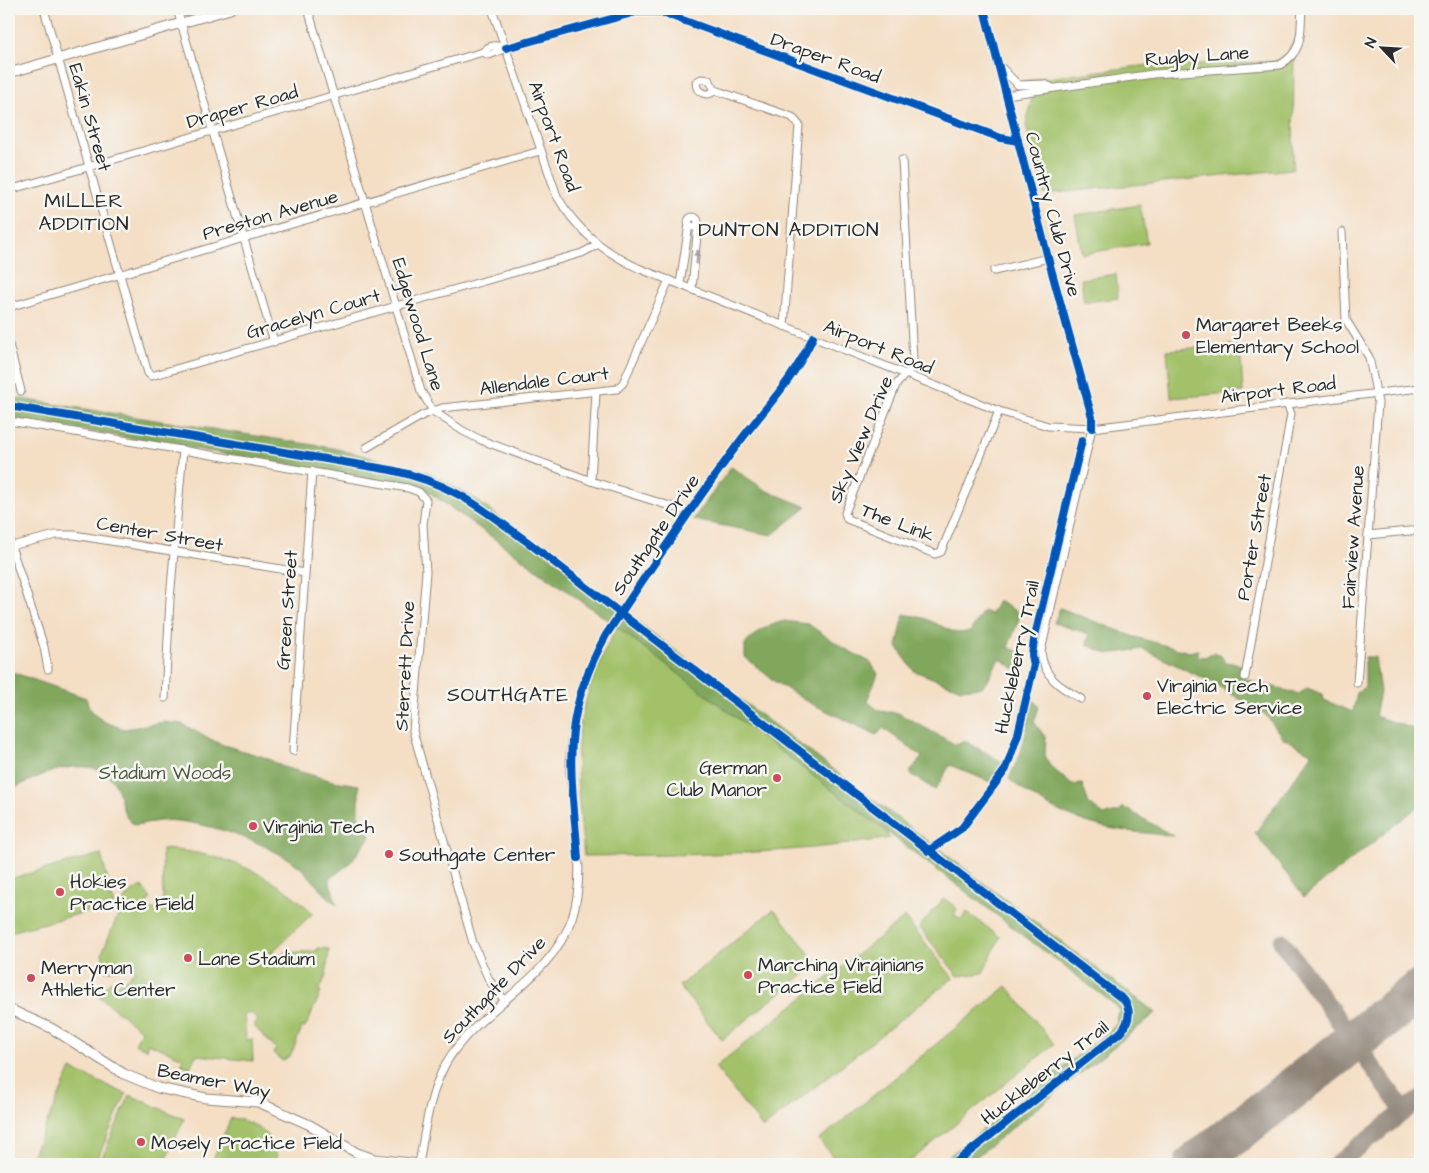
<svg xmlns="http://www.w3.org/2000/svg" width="1429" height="1173" font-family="'Architects Daughter',sans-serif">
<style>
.green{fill:#a2c169;stroke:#66764a}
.forest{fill:#81a75d;stroke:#566944}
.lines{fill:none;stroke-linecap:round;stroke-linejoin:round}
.taxiway{stroke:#908478;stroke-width:18}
.runway{stroke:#908478;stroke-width:42}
.minor-casing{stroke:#908478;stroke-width:9}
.major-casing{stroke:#908478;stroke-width:11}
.minor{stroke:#fff;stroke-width:7}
.major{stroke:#fff;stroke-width:9}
.cycleway-casing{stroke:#f6f6f2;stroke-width:11}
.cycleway{stroke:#0057b8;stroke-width:8}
.oneway{fill:#a0a0a0}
.poi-dot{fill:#d1495b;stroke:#f6f6f2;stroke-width:2}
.labels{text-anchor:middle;stroke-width:5;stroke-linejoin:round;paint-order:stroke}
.street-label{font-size:19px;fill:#2b2b2b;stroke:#f6f6f2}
.poi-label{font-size:19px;fill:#2b2b2b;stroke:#f6f6f2;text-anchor:start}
.park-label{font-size:19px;fill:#4f583e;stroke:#f6f6f2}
.neighbourhood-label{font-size:20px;letter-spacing:1px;fill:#2b2b2b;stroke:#f6f6f2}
</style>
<rect width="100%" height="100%" fill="#f6f6f2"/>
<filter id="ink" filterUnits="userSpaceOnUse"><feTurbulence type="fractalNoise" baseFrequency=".02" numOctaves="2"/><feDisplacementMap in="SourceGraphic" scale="10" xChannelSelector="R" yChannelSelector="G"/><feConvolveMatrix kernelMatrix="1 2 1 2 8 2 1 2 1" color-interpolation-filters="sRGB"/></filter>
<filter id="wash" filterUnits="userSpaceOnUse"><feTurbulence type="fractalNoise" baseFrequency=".0096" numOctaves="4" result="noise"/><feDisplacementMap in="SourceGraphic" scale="20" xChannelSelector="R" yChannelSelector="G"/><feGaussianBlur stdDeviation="1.12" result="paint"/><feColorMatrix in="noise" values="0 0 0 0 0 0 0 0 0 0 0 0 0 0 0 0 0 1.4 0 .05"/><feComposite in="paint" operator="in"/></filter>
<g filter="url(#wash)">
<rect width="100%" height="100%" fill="#f4dec4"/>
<g class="green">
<path d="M1294,40L1293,169L1044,194L1026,126L1032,97L1022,81L1149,65L1273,62L1287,54Z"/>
<path d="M1140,205L1147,243L1082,254L1075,215Z"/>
<path d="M1116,274L1118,298L1084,302L1081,279Z"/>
<path d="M1240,344L1243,392L1171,398L1167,350Z"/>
<path d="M617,627L885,830L889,838C789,855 685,855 584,856C581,819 575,779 578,742C582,701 598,662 617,627Z"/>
<path d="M162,849C221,852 270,872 313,913L271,953L274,960H283V953L317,951V948L329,949L326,976L319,991L321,992L305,1028L302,1027L291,1055L282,1061L273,1053L276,1049L253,1025L258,1020L251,1013L244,1015L246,1040L252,1039L253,1061L196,1055L190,1068L181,1064L183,1058L148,1043L146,1049L135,1044L141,1030L97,995L111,981L116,986L135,971L130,961L122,963V968L106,971L102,953L126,896L142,886L151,899L146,902L152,910L163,907Z"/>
<path d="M101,854L114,905L10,932L9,879Z"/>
<path d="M944,898L957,909L954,915L961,920L967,912L1000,937L983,973L958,976L919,927Z"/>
<path d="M774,909L817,963L722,1040L679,986Z"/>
<path d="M905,917L953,978L763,1128L715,1067Z"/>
<path d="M1007,986L1054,1044L907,1164H839L819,1140Z"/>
<path d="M71,1069L126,1094L95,1164H31L29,1163Z"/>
<path d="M130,1095L184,1119L164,1164H99Z"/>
<path d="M231,1118C257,1121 276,1137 278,1164H211Z"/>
</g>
<g class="forest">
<path d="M9,397L333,448L428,472L475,499L618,608L609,621L422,487L9,418Z"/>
<path d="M731,467L767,491L807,507L772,535L693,520Z"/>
<path d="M998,601L1021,614L1008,647L1026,655L1024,675L999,658L988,681L982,687L961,689L914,671L897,647L904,614L924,618L956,633L970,632L983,611L991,614Z"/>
<path d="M1060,608L1135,637L1189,652L1198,650V656L1205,657L1212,653L1219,654L1226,662L1241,665L1242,678L1299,694L1307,688L1323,694L1324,700L1353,712L1357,692L1365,687V657H1375L1380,692L1375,716L1420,731V805L1304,897L1255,833L1312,754L1282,737L1266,715L1213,683L1143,649L1108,654L1087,645L1089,634L1054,623Z"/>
<path d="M627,614L1156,1013L967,1164H939L1110,1030L1117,1023L1119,1008L617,627Z"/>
<path d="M784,621L808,624L842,647L870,662L878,674L867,701L879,711L898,713L956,745L965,741L1004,763L990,782L950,765L935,790L909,773L922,757L883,728L877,735L808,702L774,681L745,657V645C754,632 769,625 784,621Z"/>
<path d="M9,671L86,698L89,707L96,716L107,723L125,729L164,722L182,724L220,744L267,758L283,767L333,781L359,785V823L366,828L370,837L348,865L329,879L337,905C320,892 311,874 293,862C260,841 216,825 177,821C164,819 148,823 135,825C118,815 124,795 113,781C88,750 35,777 9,791Z"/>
<path d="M1034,700L1039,707L1034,722L1046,738L1045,755L1050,766L1072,785L1082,784L1089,804L1104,815L1119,812L1123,807L1173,836C1149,833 1124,832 1100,826C1067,818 1035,801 1009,779L1021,752Z"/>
</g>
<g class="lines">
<g class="taxiway">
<path d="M1282,942L1404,1111"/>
<path d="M1337,1164L1420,1099"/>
</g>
<path class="runway" d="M1195,1164L1420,990"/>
</g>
</g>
<g filter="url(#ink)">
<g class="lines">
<g class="minor-casing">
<g id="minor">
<path d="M44,9L148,373L151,376L582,253L597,245"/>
<path d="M177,9L274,342"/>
<path d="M308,9L421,391L433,411L463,431L481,440L591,481L689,512"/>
<path d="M492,9L557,196C577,231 603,251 638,268L999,411L1048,426L1092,428L1420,388"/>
<path d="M984,9L1048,258L1092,417V428L1041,651C1043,677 1060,687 1081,699"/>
<path d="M483,52L489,55L506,48L636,12H661L1001,138L1018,141"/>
<path d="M9,65L11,73"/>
<path d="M1001,67L1018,85L1044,84L1051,87"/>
<path d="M715,90C709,96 702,95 697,88L696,82L701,79L709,80L715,90L792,117L799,125L784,326"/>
<path d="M1006,95L1153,74L1280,65C1304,51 1300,34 1302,9"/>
<path d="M902,160L913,359L909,370L896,385L845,513L847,519L935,554L941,552L999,411"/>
<path d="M9,190L483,52C489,44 497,45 506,48"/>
<circle cx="693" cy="222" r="5"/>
<path d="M1342,232L1346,320L1369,357L1378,403L1357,683"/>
<path d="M994,271L1048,258"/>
<path d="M680,284L689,224"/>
<path d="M692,289L698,224"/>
<path d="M9,307L540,151"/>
<path d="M9,345L21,391"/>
<path d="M9,421L408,488L419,492L426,500L423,525L426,572L413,731L473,943L489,980L505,1001"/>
<path d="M366,448L423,415L442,408L617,389L623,383L669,280"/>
<path d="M591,481L596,392"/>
<path d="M1368,535L1420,530"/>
<path d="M9,540L44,647L48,669"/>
<path d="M11,546L56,535H74L305,573"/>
<path d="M1245,677L1291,414L1287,404"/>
<path d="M165,698L170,599L183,450"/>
<path d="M293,751L312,471"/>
<path d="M419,1164C425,1130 429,1094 446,1063C479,1007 550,982 572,918C587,872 573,820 570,772C568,723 582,678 606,635C648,572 690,509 735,448C764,408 792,383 813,337"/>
</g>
</g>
<g class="major-casing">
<g id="major">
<path d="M9,73L230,9"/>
<path d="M9,1009L51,1028L124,1074L158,1088L206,1098L258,1102L310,1125L357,1153L374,1159L419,1164"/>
</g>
</g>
<use href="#minor" class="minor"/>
<use href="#major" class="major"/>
<g class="cycleway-casing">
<g id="cycleway">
<path d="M984,9L1048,258L1092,417V428"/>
<path d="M506,48L636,12H661L1001,138L1018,141"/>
<path d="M9,406L391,470C452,483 480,507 529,543L1124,1000C1132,1011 1129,1022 1121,1032L954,1164"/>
<path d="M928,851L962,828L1006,769L1018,734L1034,665L1032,655L1034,640L1082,440"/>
<path d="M578,858C571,767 559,720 606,635C648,572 690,509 735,448C764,408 792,383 813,337"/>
</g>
</g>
<use href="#cycleway" class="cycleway"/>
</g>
<defs><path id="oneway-solid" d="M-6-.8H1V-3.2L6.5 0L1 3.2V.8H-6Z" transform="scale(1.25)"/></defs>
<use class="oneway" href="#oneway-solid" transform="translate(697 257) rotate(-85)"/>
</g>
<g class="poi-dot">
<circle cx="1186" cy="335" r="5"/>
<circle cx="1147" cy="696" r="5"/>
<circle cx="777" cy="778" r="5"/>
<circle cx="253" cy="826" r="5"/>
<circle cx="389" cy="854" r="5"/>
<circle cx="60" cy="892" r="5"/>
<circle cx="188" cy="958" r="5"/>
<circle cx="748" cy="975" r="5"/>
<circle cx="31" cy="978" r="5"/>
<circle cx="141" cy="1142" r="5"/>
</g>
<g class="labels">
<g class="street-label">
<text transform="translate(1197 55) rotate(-4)" y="7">Rugby Lane</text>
<text transform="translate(826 57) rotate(20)" y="7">Draper Road</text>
<text transform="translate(242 106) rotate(-16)" y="7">Draper Road</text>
<text transform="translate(91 117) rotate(74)" y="7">Eakin Street</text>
<text transform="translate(555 136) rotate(70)" y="7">Airport Road</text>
<text transform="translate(270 214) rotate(-16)" y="7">Preston Avenue</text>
<text transform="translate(1054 214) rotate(75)" y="7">Country Club Drive</text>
<text transform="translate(313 313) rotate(-16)" y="7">Gracelyn Court</text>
<text transform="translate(419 324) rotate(73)" y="7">Edgewood Lane</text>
<text transform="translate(879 346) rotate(22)" y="7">Airport Road</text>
<text transform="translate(544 380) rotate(-7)" y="7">Allendale Court</text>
<text transform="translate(1278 389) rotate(-7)" y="7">Airport Road</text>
<text transform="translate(860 439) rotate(-67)" y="7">Sky View Drive</text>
<text transform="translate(898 522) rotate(21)" y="7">The Link</text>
<text transform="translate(160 533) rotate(10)" y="7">Center Street</text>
<text transform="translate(655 534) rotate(-56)" y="7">Southgate Drive</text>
<text transform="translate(1253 537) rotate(-80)" y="7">Porter Street</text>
<text transform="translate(1352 537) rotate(-86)" y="7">Fairview Avenue</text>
<text transform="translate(286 610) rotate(-86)" y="7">Green Street</text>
<text transform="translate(1016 657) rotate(-78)" y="7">Huckleberry Trail</text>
<text transform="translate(404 666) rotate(-87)" y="7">Sterrett Drive</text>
<text transform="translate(493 989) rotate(-46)" y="7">Southgate Drive</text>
<text transform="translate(1044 1072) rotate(-38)" y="7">Huckleberry Trail</text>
<text transform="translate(214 1080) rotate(11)" y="7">Beamer Way</text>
</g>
<g class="poi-label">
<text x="1196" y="331">Margaret Beeks<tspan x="1196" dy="22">Elementary School</tspan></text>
<text x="1157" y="692">Virginia Tech<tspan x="1157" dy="22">Electric Service</tspan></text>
<text x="767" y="774" text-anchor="end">German<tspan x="767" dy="22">Club Manor</tspan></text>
<text x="263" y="833">Virginia Tech</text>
<text x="399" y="861">Southgate Center</text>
<text x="70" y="888">Hokies<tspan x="70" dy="22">Practice Field</tspan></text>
<text x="198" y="965">Lane Stadium</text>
<text x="758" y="971">Marching Virginians<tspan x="758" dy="22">Practice Field</tspan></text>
<text x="41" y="974">Merryman<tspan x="41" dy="22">Athletic Center</tspan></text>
<text x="151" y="1149">Mosely Practice Field</text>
</g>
<g class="park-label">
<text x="165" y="779">Stadium Woods</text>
</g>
<g class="neighbourhood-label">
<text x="84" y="207">MILLER<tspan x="84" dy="23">ADDITION</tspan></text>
<text x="789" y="236">DUNTON ADDITION</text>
<text x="508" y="701">SOUTHGATE</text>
</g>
</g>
<rect width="1429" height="1173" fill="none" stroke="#f6f6f2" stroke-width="30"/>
<g transform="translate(1382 48) rotate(295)" stroke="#f6f6f2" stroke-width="4" paint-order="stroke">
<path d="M0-4L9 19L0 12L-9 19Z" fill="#2b2b2b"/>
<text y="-8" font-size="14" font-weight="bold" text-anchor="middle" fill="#2b2b2b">N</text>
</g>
</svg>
